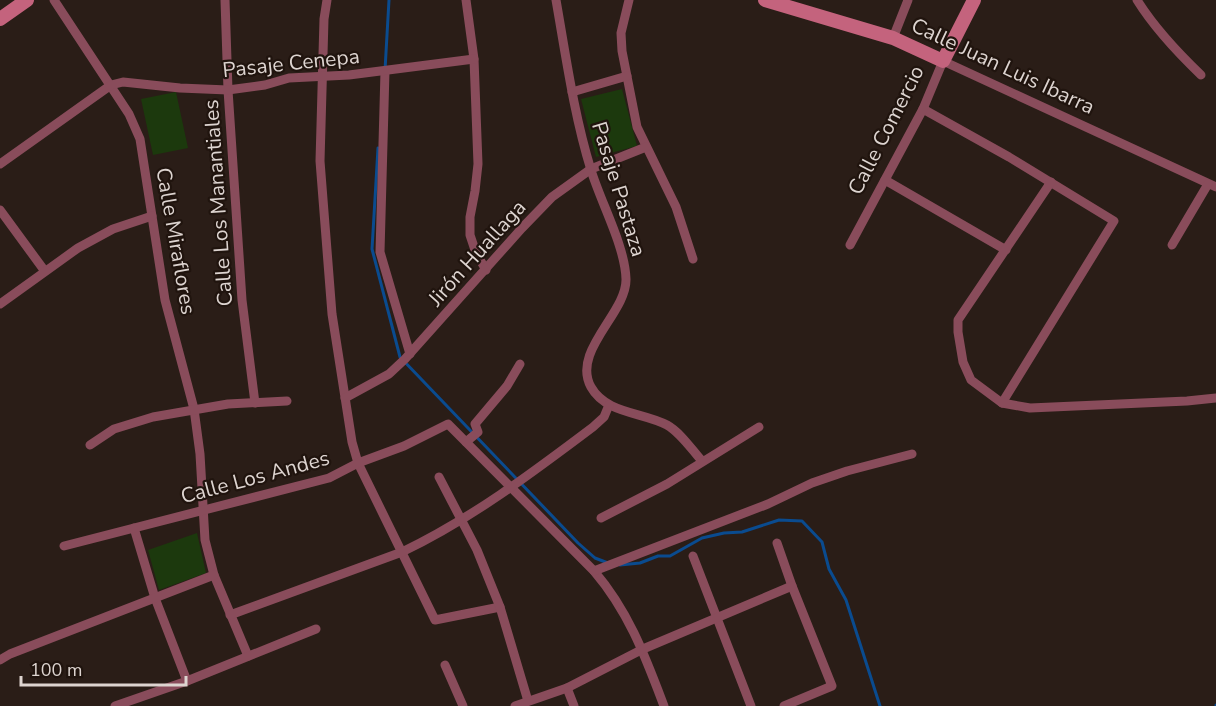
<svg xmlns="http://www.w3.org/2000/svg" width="1216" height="706" font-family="'Nunito Sans',sans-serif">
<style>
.green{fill:#1c390d}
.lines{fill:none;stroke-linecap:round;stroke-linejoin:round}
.stream{stroke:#0a4b8f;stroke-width:3}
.street{stroke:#894c5b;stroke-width:9}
.secondary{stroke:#c4637d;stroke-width:14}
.labels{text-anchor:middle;stroke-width:4.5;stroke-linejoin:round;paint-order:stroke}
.street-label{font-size:21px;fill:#ddd4d0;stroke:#20140e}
</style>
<rect width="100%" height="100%" fill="#2a1d17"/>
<g class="green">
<path d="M622,89L637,146L596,157L581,99Z"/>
<path d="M176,92L188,148L153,155L141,99Z"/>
<path d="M197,533L206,573L159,590L148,550Z"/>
</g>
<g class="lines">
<g class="stream">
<path d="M385,70L389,0"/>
<path d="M378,148L372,249L400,357L578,543L595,558L608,563"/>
<path d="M620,565L640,563L658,556H670L702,538L724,533L742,532L779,520L802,521L822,542L829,569L846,600L880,706"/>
<path d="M1216,706V705"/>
</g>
<g class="street">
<path d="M54,0L129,114L140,139L165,300L194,409L200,454L205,540L214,575L248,656"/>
<path d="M225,0L228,90L242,300L255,403"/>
<path d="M327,0L324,19L320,161L332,314L352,442L358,463L435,620L500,607"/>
<path d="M466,0L474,59L478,164L475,191L470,217V235L476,253L486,270"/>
<path d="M556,0C566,57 574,115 591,170C601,203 625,246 626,279C627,313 571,351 591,387C606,414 643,412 667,425C681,433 692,450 702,461"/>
<path d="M629,0L621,33L622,51L637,127L676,207L693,259"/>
<path d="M1137,0C1155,29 1177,52 1201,75"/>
<path d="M893,38L908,0"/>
<path d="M385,71L380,252L410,354"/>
<path d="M572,92L627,76"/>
<path d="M923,109L1009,157L1114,221L1002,403"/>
<path d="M0,164L111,85L123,82L180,88L228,90L265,85L289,78L349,75L474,59"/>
<path d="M885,180L1006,250"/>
<path d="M1051,182L958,320V332L963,362L971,380L1002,403L1030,408L1187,401L1216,398"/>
<path d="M0,210L44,270"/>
<path d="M850,245L923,109L943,61L1216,187"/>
<path d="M1172,245L1208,184"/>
<path d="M0,304L78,248L113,229L152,216"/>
<path d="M345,398L389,374L405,359L522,228L552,197L591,169L646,147"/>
<path d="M466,442L478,432L475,424L507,386L520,364"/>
<path d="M90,445L114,429L153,417L228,404L287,401"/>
<path d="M439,477L477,550L500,607L528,701"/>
<path d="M601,518L667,484L759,427"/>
<path d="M134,528L155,598L187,681"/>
<path d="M777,543L792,586L832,686L784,706"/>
<path d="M64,546L329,478L358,463L404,446L448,424L594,571C629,612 645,656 664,706"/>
<path d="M693,556L751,706"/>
<path d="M594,571L768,504L812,483L847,471L912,454"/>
<path d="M230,615L402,552C471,519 532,473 593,427L604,417L609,405"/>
<path d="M0,660L10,654L214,575"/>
<path d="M445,665L463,706"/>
<path d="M567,688L574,706"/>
<path d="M115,706L187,681L316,629"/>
<path d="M515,706L567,688L643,649L792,586"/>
</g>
<g class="secondary">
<path d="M765,0L893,38L943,61L974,0"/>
<path d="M0,19L27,0"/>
</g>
</g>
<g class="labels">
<g class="street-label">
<text transform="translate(291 63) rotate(-6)" y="7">Pasaje Cenepa</text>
<text transform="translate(1003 66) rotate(25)" y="7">Calle Juan Luis Ibarra</text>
<text transform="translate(886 130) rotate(-63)" y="7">Calle Comercio</text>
<text transform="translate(619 189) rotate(73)" y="7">Pasaje Pastaza</text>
<text transform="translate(218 203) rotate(-94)" y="7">Calle Los Manantiales</text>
<text transform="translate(176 241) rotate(80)" y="7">Calle Miraflores</text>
<text transform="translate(477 253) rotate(-48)" y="7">Jirón Huallaga</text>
<text transform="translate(255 477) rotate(-15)" y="7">Calle Los Andes</text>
</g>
</g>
<path d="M21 676v9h165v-9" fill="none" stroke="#ddd4d0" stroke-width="3"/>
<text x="30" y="676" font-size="18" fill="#ddd4d0" stroke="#20140e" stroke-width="4.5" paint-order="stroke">100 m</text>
</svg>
